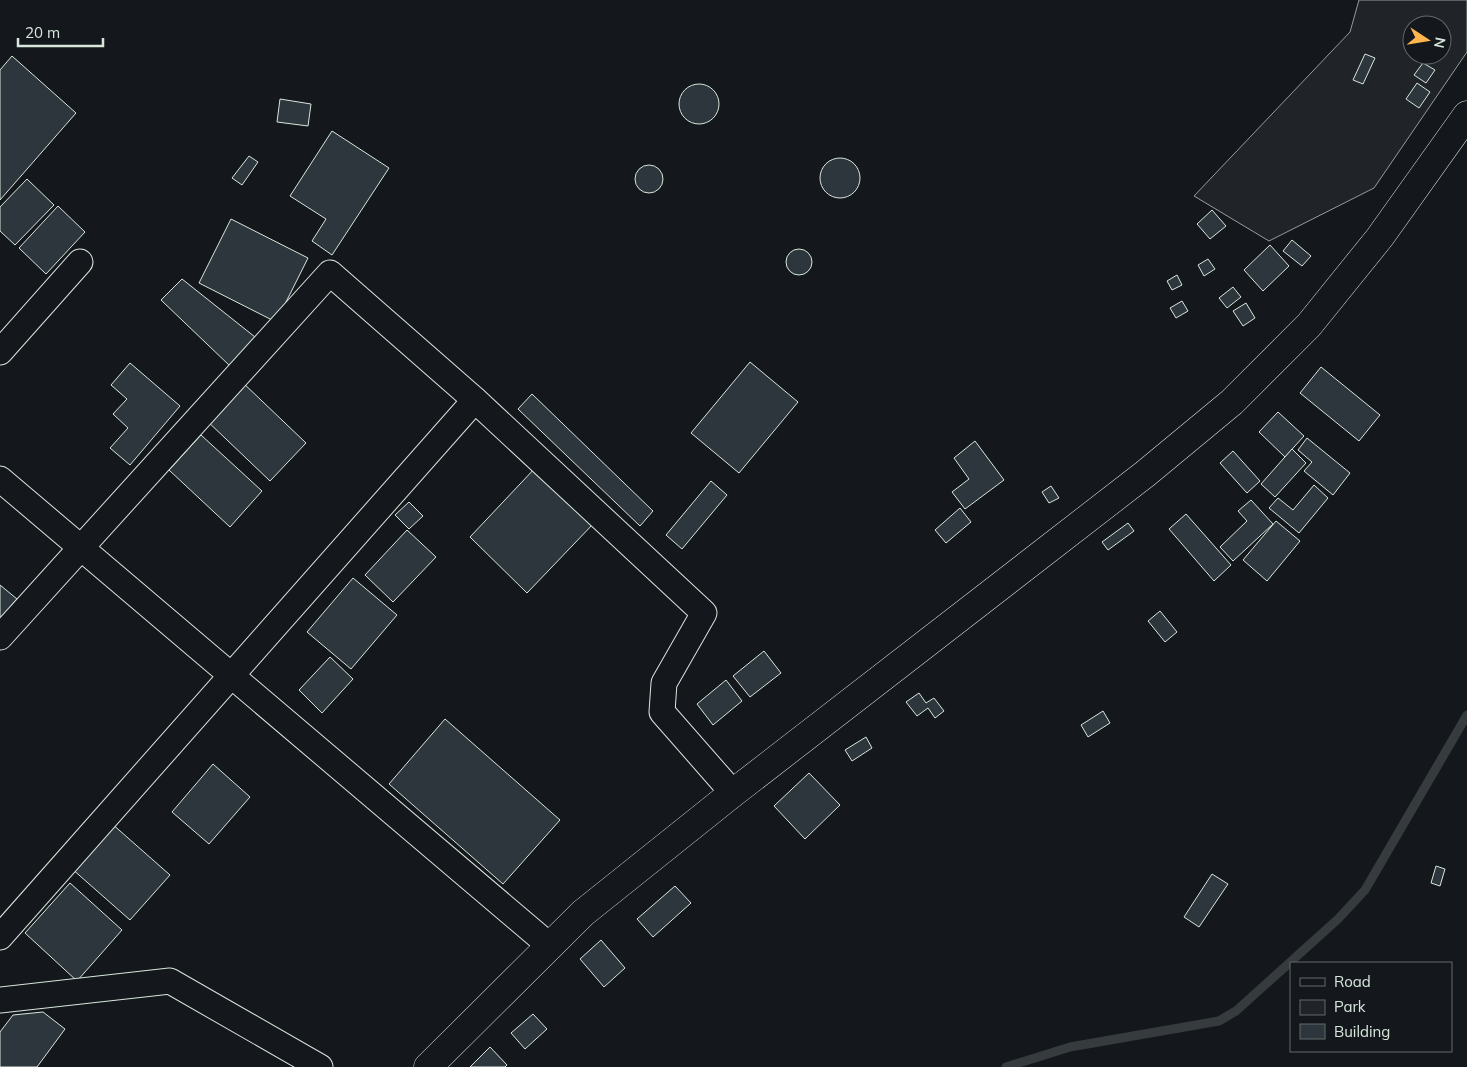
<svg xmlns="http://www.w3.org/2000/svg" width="1467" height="1067" font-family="Mulish,sans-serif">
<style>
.green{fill:#202428;stroke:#939e99;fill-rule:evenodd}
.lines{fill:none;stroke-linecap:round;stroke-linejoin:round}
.stream{stroke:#363b3e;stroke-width:9}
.building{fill:#2c363c;stroke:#d8e6dc}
.street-casing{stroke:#d8e6dc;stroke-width:27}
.secondary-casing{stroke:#d8e6dc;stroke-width:29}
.street{stroke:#14181c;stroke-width:25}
.secondary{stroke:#14181c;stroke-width:28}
</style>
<rect width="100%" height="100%" fill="#14181c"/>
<path class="green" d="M1359,0H1467V52L1374,188L1269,241L1194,196L1350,32ZM1412,25H1442V55H1412Z"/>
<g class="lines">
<path class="stream" d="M1006,1067L1070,1047L1219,1021L1236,1011L1338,919L1365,890L1467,715"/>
</g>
<g class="building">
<path d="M1365,54L1375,58L1363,84L1353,80Z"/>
<path d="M12,56L76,113L0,200V70Z"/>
<path d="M1423,63L1435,70L1426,83L1414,75Z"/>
<path d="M1417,83L1430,92L1419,108L1406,99Z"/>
<circle cx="699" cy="104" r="20"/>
<path d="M280,99L311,104L308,126L277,122Z"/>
<path d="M332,131L389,168L332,255L312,241L326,219L290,196Z"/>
<path d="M249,156L258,162L242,185L232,178Z"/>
<circle cx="840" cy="178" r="20"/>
<circle cx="649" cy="179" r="14"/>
<path d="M27,179L54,205L15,245L0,231V207Z"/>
<path d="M58,206L85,232L46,274L19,248Z"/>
<path d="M1212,210L1226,226L1210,239L1197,224Z"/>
<path d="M231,219L308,258L276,322L199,283Z"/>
<path d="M1292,240L1311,256L1302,266L1283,251Z"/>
<path d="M1270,245L1289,266L1263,291L1244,270Z"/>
<circle cx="799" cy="262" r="13"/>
<path d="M1208,259L1215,269L1204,276L1198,265Z"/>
<path d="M1177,275L1182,285L1172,290L1167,281Z"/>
<path d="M182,279L255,337L230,366L161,300Z"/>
<path d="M1233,287L1241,297L1227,308L1219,298Z"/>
<path d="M1182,301L1188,311L1176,318L1170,308Z"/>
<path d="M1246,303L1255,318L1243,326L1233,311Z"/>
<path d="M750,362L798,402L739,473L691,433Z"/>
<path d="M130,363L180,406L130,465L110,448L128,428L113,414L127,399L111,385Z"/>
<path d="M1321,367L1380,415L1359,441L1300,393Z"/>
<path d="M240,380L306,443L270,481L204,418Z"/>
<path d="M532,394L653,511L640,526L518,409Z"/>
<path d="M1278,412L1304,436L1285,457L1259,432Z"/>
<path d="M201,435L262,491L230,527L169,470Z"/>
<path d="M1307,438L1350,473L1333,495L1304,471L1312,462L1298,450Z"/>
<path d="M975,441L1004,480L965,509L952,492L969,479L954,458Z"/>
<path d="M1292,449L1306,463L1275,497L1261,484Z"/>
<path d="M1233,451L1260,481L1247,493L1220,463Z"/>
<path d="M537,466L595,522L527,593L470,537Z"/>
<path d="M711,481L727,495L682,549L666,535Z"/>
<path d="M1314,485L1328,498L1299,533L1269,508L1278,498L1293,510Z"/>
<path d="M1051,486L1059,498L1049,503L1042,492Z"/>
<path d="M1251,500L1273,524L1233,561L1220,547L1247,521L1238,511Z"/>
<path d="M409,502L423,516L409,529L395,515Z"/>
<path d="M960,508L971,522L946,543L935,530Z"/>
<path d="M1186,514L1231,565L1214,581L1169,529Z"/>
<path d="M1276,521L1300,541L1267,581L1243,560Z"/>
<path d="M1128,523L1134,531L1108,550L1102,542Z"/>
<path d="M407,530L436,557L393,602L365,575Z"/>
<path d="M353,578L397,615L351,669L307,632Z"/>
<path d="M0,585L17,599L0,619Z"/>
<path d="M1160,611L1177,632L1165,642L1148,621Z"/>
<path d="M764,651L781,673L750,697L733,676Z"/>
<path d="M330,657L353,679L322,713L299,690Z"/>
<path d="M726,680L742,701L713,725L697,704Z"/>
<path d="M919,693L926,703L934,698L944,711L935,718L928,708L917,716L906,702Z"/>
<path d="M1103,711L1110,723L1088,737L1081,725Z"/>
<path d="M445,719L560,820L503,884L389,784Z"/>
<path d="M866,737L872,748L852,761L845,750Z"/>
<path d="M213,764L250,797L209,844L172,812Z"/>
<path d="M809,773L840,805L805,839L774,806Z"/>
<path d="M111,823L170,875L130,920L71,868Z"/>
<path d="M1436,866L1445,869L1440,886L1431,883Z"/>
<path d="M1212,874L1228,884L1199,927L1184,917Z"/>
<path d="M70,883L122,930L77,981L25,933Z"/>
<path d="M675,886L691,903L653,937L637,919Z"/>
<path d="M601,940L625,968L604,987L580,959Z"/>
<path d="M43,1012L65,1029L37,1067H0V1032L13,1015Z"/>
<path d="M533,1014L547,1029L525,1049L511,1033Z"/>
<path d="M490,1047L507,1065L505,1067H470Z"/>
</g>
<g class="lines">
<g class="street-casing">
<g id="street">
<path d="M0,352L80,262"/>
<path d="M0,479L550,946"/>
<path d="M0,637L330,273L475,400L704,613L664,683L662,712L733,793"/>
<path d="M0,937L475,400"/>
<path d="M0,1000L170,981L320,1067"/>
</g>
</g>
<g class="secondary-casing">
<path id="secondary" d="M428,1067L583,913L733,793L1145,474L1232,402L1309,325L1380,237L1467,115"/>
</g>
<use href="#street" class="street"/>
<use href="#secondary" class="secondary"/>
</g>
<rect x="1290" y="962" width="162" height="90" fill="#14181c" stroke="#626a69"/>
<rect x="1300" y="978" width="25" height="8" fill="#14181c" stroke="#626a69"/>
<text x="1334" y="987" font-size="15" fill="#d8e6dc">Road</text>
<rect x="1300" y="1000" width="25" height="15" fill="#202428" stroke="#626a69"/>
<text x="1334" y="1012" font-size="15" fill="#d8e6dc">Park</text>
<rect x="1300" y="1024" width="25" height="15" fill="#2c363c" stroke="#626a69"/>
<text x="1334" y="1037" font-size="15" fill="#d8e6dc">Building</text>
<g transform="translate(1427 40) rotate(102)"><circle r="24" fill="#14181c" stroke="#626a69"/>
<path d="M0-4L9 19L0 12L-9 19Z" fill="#ffb74d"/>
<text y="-8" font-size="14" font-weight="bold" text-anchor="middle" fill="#d8e6dc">N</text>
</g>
<path d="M18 38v8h85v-8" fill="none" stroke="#d8e6dc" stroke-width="2.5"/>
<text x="25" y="38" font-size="15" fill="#d8e6dc" stroke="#14181c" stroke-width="4" paint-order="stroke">20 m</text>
</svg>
